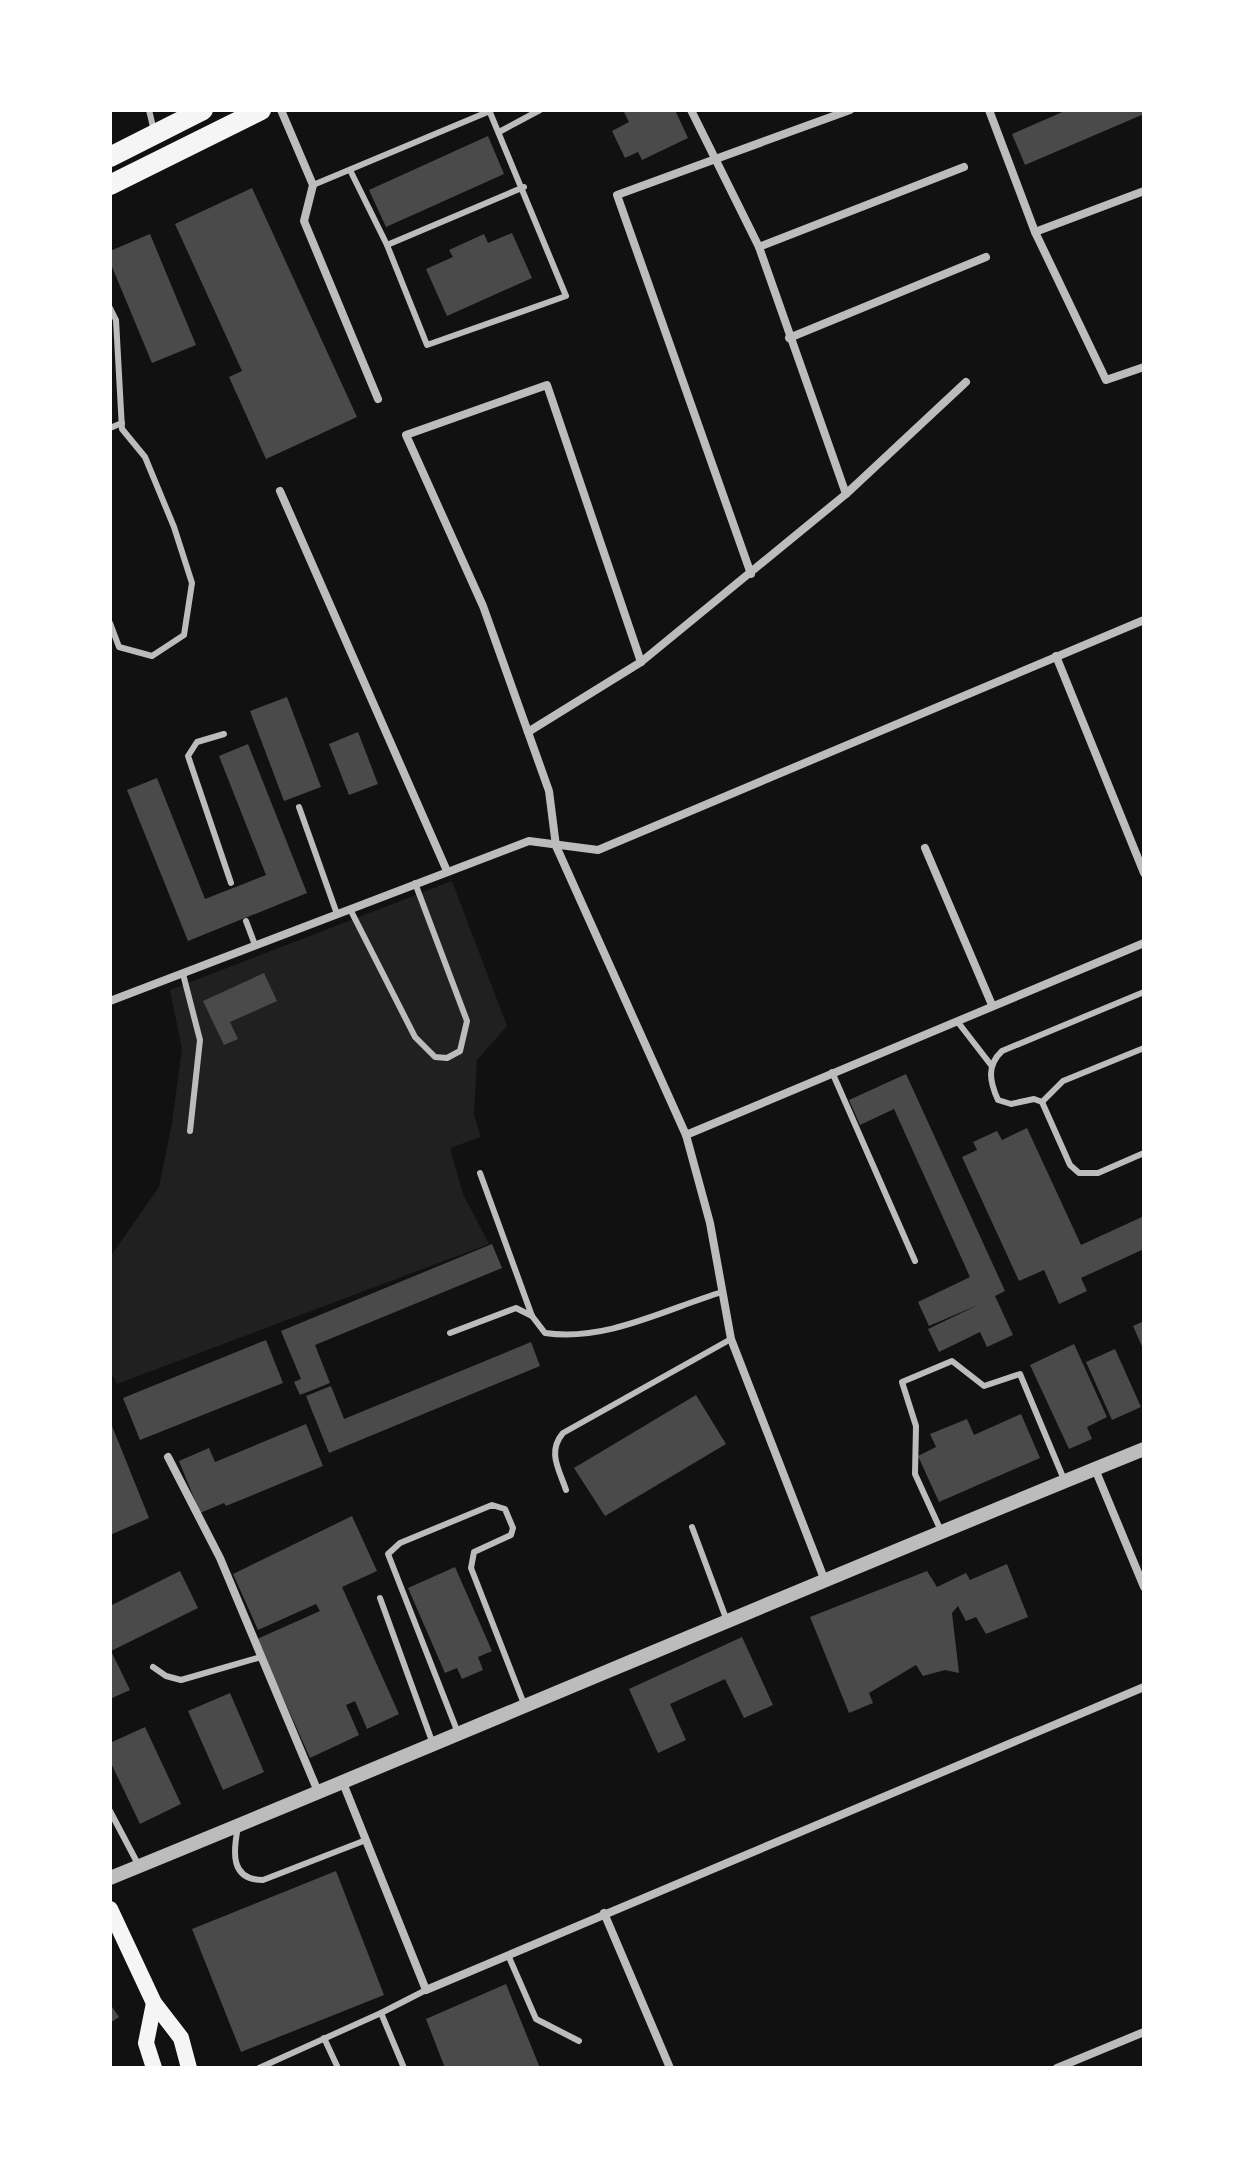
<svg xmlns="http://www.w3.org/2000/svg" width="1254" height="2178" font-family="'Fira Sans Condensed',sans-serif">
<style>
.green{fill:#202020}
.building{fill:#4a4a4a}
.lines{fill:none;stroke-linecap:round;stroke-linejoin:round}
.service{stroke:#bcbcbc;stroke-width:6}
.minor{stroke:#bcbcbc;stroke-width:8}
.tertiary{stroke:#bcbcbc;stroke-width:14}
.secondary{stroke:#f5f5f5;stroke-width:16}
.trunk{stroke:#f5f5f5;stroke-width:20}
</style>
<rect width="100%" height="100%" fill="#111"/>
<path class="green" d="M452,881L507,1026L477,1060L474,1115L481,1137L450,1148L463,1194L489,1244L117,1384L110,1371V1257L159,1187L172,1123L182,1049L170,990Z"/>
<g class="building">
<path d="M623,110H675L688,138L642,160L638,152L625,158L612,131L629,122Z"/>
<path d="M1067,110H1144V114L1025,165L1012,134Z"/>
<path d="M488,136L504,174L386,227L369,190Z"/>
<path d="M252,188L357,417L266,459L229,377L242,371L175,224Z"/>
<path d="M512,233L532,278L447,316L426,269L453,257L449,250L484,234L488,243Z"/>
<path d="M150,234L196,345L152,363L110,262V251Z"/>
<path d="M287,697L321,787L284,801L250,711Z"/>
<path d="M358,732L378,784L349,795L329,744Z"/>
<path d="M248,744L307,893L188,941L127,790L157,778L205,899L266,875L219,756Z"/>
<path d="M264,973L277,1001L230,1022L238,1039L224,1045L203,1001Z"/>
<path d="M906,1074L1005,1291L995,1296L1013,1335L987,1347L980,1332L939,1352L928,1329L980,1304L929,1326L918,1302L970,1277L894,1109L860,1125L849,1100Z"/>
<path d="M1027,1128L1081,1245L1144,1216V1249L1081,1278L1087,1291L1059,1304L1044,1270L1019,1281L962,1157L977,1150L973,1142L997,1131L1002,1140Z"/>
<path d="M492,1244L502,1268L315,1345L330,1383L300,1395L294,1382L301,1379L281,1331Z"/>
<path d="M1144,1321V1351L1133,1326Z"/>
<path d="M266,1340L283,1383L140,1440L123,1398Z"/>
<path d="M531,1342L540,1366L329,1453L306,1396L331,1386L344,1419Z"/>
<path d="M1074,1344L1107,1417L1087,1427L1092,1439L1069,1449L1030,1365Z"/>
<path d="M1115,1349L1141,1407L1112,1420L1086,1362Z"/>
<path d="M696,1395L726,1444L605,1516L574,1468Z"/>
<path d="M1021,1414L1040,1458L939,1502L918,1456L936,1447L930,1434L967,1419L974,1435Z"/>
<path d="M110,1421L149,1518L110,1535Z"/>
<path d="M306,1424L323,1466L226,1506L224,1503L200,1513L179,1461L209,1448L215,1462Z"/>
<path d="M352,1516L377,1571L342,1587L399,1714L367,1729L355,1701L346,1705L359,1735L310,1758L257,1639L320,1611L316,1604L258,1630L233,1574Z"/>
<path d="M1007,1564L1028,1617L986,1634L976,1617L966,1621L958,1606L952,1613L959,1673L945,1670L923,1676L916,1665L869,1693L873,1703L849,1713L810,1617L927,1571L937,1587L966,1573L970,1580Z"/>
<path d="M455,1567L492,1651L478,1657L483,1670L462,1679L457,1668L445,1673L408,1588Z"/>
<path d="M180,1571L198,1608L111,1651L130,1690L110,1699V1606Z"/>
<path d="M742,1637L773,1705L744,1718L725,1679L670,1704L686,1740L658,1753L629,1689Z"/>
<path d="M230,1693L264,1772L223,1790L188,1711Z"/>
<path d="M145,1727L181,1804L140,1824L110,1761V1743Z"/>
<path d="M336,1871L384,1995L241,2052L192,1929Z"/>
<path d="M506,1984L540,2068H445L426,2019Z"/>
<path d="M110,2004L119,2017L110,2023Z"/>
</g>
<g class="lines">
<g class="service">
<path d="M149,110L154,131"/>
<path d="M489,110L566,296L427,345L387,245L524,187"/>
<path d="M499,132L540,110"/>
<path d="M351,172L387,245"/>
<path d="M313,185L490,111"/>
<path d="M110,308L116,320L122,429L145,457L174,527L192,583L184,635L152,656L119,647L110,623"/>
<path d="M110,428L122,423"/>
<path d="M224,734L197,742L188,756L231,883"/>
<path d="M299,807L337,914"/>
<path d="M350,909L415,1037L435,1057L447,1058L460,1051L467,1021L415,883"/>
<path d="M246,921L255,945"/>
<path d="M183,974L200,1040L190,1131"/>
<path d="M1144,992L1002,1051C986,1066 990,1082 998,1100L1011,1104L1034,1099L1042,1102L1070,1165L1079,1173H1098L1144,1153"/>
<path d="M957,1021L991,1065"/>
<path d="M832,1072L915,1261"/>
<path d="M1042,1102L1063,1081L1144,1048"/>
<path d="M480,1173L532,1316L545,1333C606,1342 666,1309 722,1292"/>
<path d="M450,1333L516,1308L532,1316"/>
<path d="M566,1490C559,1469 547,1452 563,1433L731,1339"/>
<path d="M692,1527L727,1621"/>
<path d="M942,1533L915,1474L916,1426L902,1382L952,1361L984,1386L1020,1374L1065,1482"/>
<path d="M380,1598L433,1744"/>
<path d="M153,1667L166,1676L181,1680L261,1657"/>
<path d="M458,1733L388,1554L400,1543L492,1505L505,1509L513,1528L511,1535L474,1552L471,1568L524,1704"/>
<path d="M110,1811L139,1866"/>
<path d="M238,1827C233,1852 230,1880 263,1880L366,1840"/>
<path d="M508,1955L536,2019L579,2041"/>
<path d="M324,2038L338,2068"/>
<path d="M259,2068L381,2013"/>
<path d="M404,2068L381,2013L426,1990"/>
</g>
<g class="minor">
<path d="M281,110L313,185L304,221L378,399"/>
<path d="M691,110L759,247L846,494"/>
<path d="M989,110L1035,232L1106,380L1144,367"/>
<path d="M1035,232L1144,191"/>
<path d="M759,247L964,167"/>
<path d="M789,338L986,257"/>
<path d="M280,491L447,871"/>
<path d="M751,574L617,195L850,110"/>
<path d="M1056,656L1144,873"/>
<path d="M641,662L547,385L406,435L483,606L549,791L556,846L686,1135L710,1223L731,1339L825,1581"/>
<path d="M528,732L641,662L846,494L966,382"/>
<path d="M925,848L992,1005"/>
<path d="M110,1001L529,841L598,850L1144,620"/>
<path d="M686,1135L1144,943"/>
<path d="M168,1457L220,1558L319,1794"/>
<path d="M1095,1469L1144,1587"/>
<path d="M343,1783L426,1990L1144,1687"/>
<path d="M604,1913L670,2068"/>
<path d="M1057,2068L1144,2032"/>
</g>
<path class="tertiary" d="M110,1878C456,1737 798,1589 1144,1449"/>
<g class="secondary">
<path d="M110,1909L154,2003L181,2038L189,2068"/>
<path d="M154,2068L146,2043L154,2003"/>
</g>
<g class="trunk">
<path d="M110,157L203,110"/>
<path d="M110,185L261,110"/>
</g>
</g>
<rect width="1254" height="2178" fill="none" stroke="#ffffff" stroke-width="224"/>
</svg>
